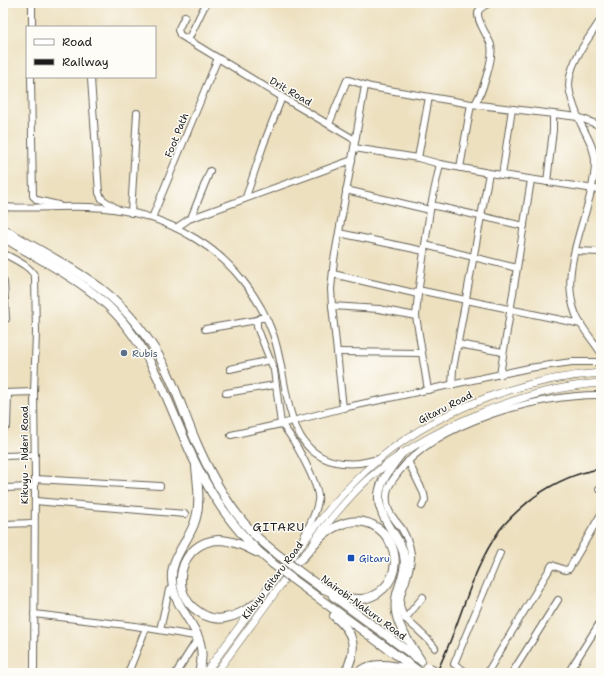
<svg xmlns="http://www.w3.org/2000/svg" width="604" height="676" font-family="'Shantell Sans',sans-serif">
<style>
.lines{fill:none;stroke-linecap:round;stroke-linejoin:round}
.minor-casing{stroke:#656155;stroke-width:8}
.major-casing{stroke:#656155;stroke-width:8}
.highway-casing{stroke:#656155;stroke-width:10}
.minor{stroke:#fff;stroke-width:6}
.major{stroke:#fff;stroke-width:7}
.highway{stroke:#fff;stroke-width:8}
.rail{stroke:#1c1c1c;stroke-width:1.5}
.highway-bridge-casing{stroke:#656155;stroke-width:10;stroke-linecap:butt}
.highway-bridge{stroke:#fff;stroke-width:8}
.service-dot{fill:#5c6f8a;stroke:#fdfcf7;stroke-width:1.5}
.transit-dot{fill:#1a4fb4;stroke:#fdfcf7;stroke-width:1.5}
.labels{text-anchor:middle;stroke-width:3;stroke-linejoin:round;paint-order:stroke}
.street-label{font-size:10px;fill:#1c1c1c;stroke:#fdfcf7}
.service-label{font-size:10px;fill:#4e5e75;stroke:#fdfcf7;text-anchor:start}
.transit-label{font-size:10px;fill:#164399;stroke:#fdfcf7;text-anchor:start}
.quarter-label{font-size:12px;letter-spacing:1px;fill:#1c1c1c;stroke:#fdfcf7}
</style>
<rect width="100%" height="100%" fill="#fdfcf7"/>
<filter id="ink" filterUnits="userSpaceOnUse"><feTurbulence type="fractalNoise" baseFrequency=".025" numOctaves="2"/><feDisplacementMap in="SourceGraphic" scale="8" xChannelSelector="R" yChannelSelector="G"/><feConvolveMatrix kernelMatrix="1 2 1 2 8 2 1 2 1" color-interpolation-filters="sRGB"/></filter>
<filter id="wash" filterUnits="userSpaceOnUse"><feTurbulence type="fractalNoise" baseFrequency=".012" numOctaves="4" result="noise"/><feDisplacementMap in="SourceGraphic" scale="16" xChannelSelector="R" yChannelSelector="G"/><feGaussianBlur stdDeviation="0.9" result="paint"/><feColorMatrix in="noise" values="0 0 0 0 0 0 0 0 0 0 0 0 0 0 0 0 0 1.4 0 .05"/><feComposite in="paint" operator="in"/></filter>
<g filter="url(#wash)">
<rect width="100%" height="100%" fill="#ede0bf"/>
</g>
<g filter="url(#ink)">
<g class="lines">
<g class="minor-casing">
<g id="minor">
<path d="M185,16L178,30L180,35L282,97L355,140"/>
<path d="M601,19C589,39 569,61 569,86C570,99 576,112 581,124C587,136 595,149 595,163C594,212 556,265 576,315C582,329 593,340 601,353"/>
<path d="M32,27V3"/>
<path d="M188,40L206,3"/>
<path d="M31,77L33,196L37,200L58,205"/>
<path d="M91,79L99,193L102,199L119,210"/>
<path d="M475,104C482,93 494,58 491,45C488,36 477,22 478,13C479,7 485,6 489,3"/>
<path d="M329,124L345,85L347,80H349L371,87L471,104L578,117L601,126"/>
<path d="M354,148L418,158L440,164L489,173L601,190"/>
<path d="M418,158L429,97"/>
<path d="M460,168L471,104"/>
<path d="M502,175L512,109"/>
<path d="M547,182L553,130V114"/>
<path d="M346,190L430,210"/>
<path d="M246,197L263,146L282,97"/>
<path d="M431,205L524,226"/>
<path d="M3,207C31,209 59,206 88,207C126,208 164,219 196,239C231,260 259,296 273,334C291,384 280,470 359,463C366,462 373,460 380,459"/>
<path d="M131,213L137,113"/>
<path d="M152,218L218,58"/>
<path d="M191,218L210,171"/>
<path d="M176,228L189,219L352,160"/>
<path d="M339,233L424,251"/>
<path d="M425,245L517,268"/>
<path d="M575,251L601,252"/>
<path d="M3,253C13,259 31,266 35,277L36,332L34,392L35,479L34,673"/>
<path d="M333,274L418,294"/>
<path d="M3,280L4,282L6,319"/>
<path d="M418,290L581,324"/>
<path d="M332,306L379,309L416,316"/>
<path d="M266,318H260L257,320V327L274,370L281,424C292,435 321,487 318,501C316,515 307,529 302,541"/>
<path d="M205,329L257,320"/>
<path d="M458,344L503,352"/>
<path d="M337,352L422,353"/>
<path d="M230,369L270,360"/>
<path d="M500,375L531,180"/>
<path d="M452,385L453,369L489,173"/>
<path d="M428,390L416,316L418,294L430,210L440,164"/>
<path d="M3,393L34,392"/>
<path d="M226,393L275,385"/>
<path d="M343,408L332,306L331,289L334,260L365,86"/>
<path d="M3,429L7,426L8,393"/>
<path d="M231,435L281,424L343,408L529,368L572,362H601"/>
<path d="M3,456L35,455"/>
<path d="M408,461L424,494L425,500L422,506"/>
<path d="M35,479L160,486"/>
<path d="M3,488L35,487"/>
<path d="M599,489H601"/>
<path d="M35,501L185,514"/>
<path d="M3,524L34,523"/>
<path d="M34,614L135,626L195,636L196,639L195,643L176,673"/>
<path d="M405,619L423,597"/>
<path d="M160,630L169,590"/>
<path d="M435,648C431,643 426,637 421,633C412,624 401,618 400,604C400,597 403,588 406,581C408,572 412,564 411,554C410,546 406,536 402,529C393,517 385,511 387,494C387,486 393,480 398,473C436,422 539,394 601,395"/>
<path d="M128,673L146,628"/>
<path d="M468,673L454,664L500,553"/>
<path d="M487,673L552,565L565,570L569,569L601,514"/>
<path d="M512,673L558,600"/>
<path d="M568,673L601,621"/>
</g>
</g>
<g class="major-casing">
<g id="major">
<path d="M315,539C331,519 347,498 367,480C425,430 524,388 601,383"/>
<path d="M205,673C237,631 267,588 299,547C317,525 334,502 354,482C418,417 511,379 601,373"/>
<path d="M216,673L296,564"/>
</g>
</g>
<g class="highway-casing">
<g id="highway">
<path d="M3,229C35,248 69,265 99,287C119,302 136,322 150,342C172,373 182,410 197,444C212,478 231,512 258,538C265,544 273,551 281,557"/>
<path d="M3,237C46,264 96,285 127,327C155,363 167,399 185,440C204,486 234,533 273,564"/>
<path d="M401,454C388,471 372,490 382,512C384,519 389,525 392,531C397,539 403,546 404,556C407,569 400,582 397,594C390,620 409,641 421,661"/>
<path d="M196,467C198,486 201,506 194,524C187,543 170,559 172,580C174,616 212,629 199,673"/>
<path d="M256,552C244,546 232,540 218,540C180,542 167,592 199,612C206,617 216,620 225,618C238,616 247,609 258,602"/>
<path d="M298,561C307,555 311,546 319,539C325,532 336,526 345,523C389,511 413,569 378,593C373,596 367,599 361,599C346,600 333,593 320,587"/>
<path d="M297,570L323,589"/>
<path d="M291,578L421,673"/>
<path d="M333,596L417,658"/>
<path d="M334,616C355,633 358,649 345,673"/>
<path d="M357,673C373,660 395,666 413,670"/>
</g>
</g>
<use href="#minor" class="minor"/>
<use href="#major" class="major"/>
<use href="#highway" class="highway"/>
<path class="rail" d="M436,673C460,627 469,574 499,531C508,518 522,507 534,497C554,483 577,472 601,469"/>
<g class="highway-bridge-casing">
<g id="highway-bridge">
<path d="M281,557L297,570"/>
<path d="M273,564L291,578"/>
<path d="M428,667L436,673"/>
</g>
</g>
<use href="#highway-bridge" class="highway-bridge"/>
</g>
</g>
<circle class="service-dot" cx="124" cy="353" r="4"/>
<rect class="transit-dot" x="347" y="554" width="8" height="8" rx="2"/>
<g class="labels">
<g class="street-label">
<text transform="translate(291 91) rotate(30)" y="4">Drit Road</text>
<text transform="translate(176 135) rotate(-68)" y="4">Foot Path</text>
<text transform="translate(445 407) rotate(-27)" y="4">Gitaru Road</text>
<text transform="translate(24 455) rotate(-90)" y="4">Kikuyu - Nderi Road</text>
<text transform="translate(272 580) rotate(-53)" y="4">Kikuyu Gitaru Road</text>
<text transform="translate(364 607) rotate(36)" y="4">Nairobi-Nakuru Road</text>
</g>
<g class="service-label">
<text x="132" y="357">Rubis</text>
</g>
<g class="transit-label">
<text x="359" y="562">Gitaru</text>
</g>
<g class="quarter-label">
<text x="279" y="531">GITARU</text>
</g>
</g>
<rect width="604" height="676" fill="none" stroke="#fdfcf7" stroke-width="16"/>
<rect x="26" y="26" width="130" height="52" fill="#fdfcf7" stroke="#a3a29f"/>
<rect x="34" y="39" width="20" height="6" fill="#ffffff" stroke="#a3a29f"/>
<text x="62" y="46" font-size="12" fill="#1c1c1c">Road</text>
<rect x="34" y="59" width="20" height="6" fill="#1c1c1c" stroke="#a3a29f"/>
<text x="62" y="66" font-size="12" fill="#1c1c1c">Railway</text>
</svg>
